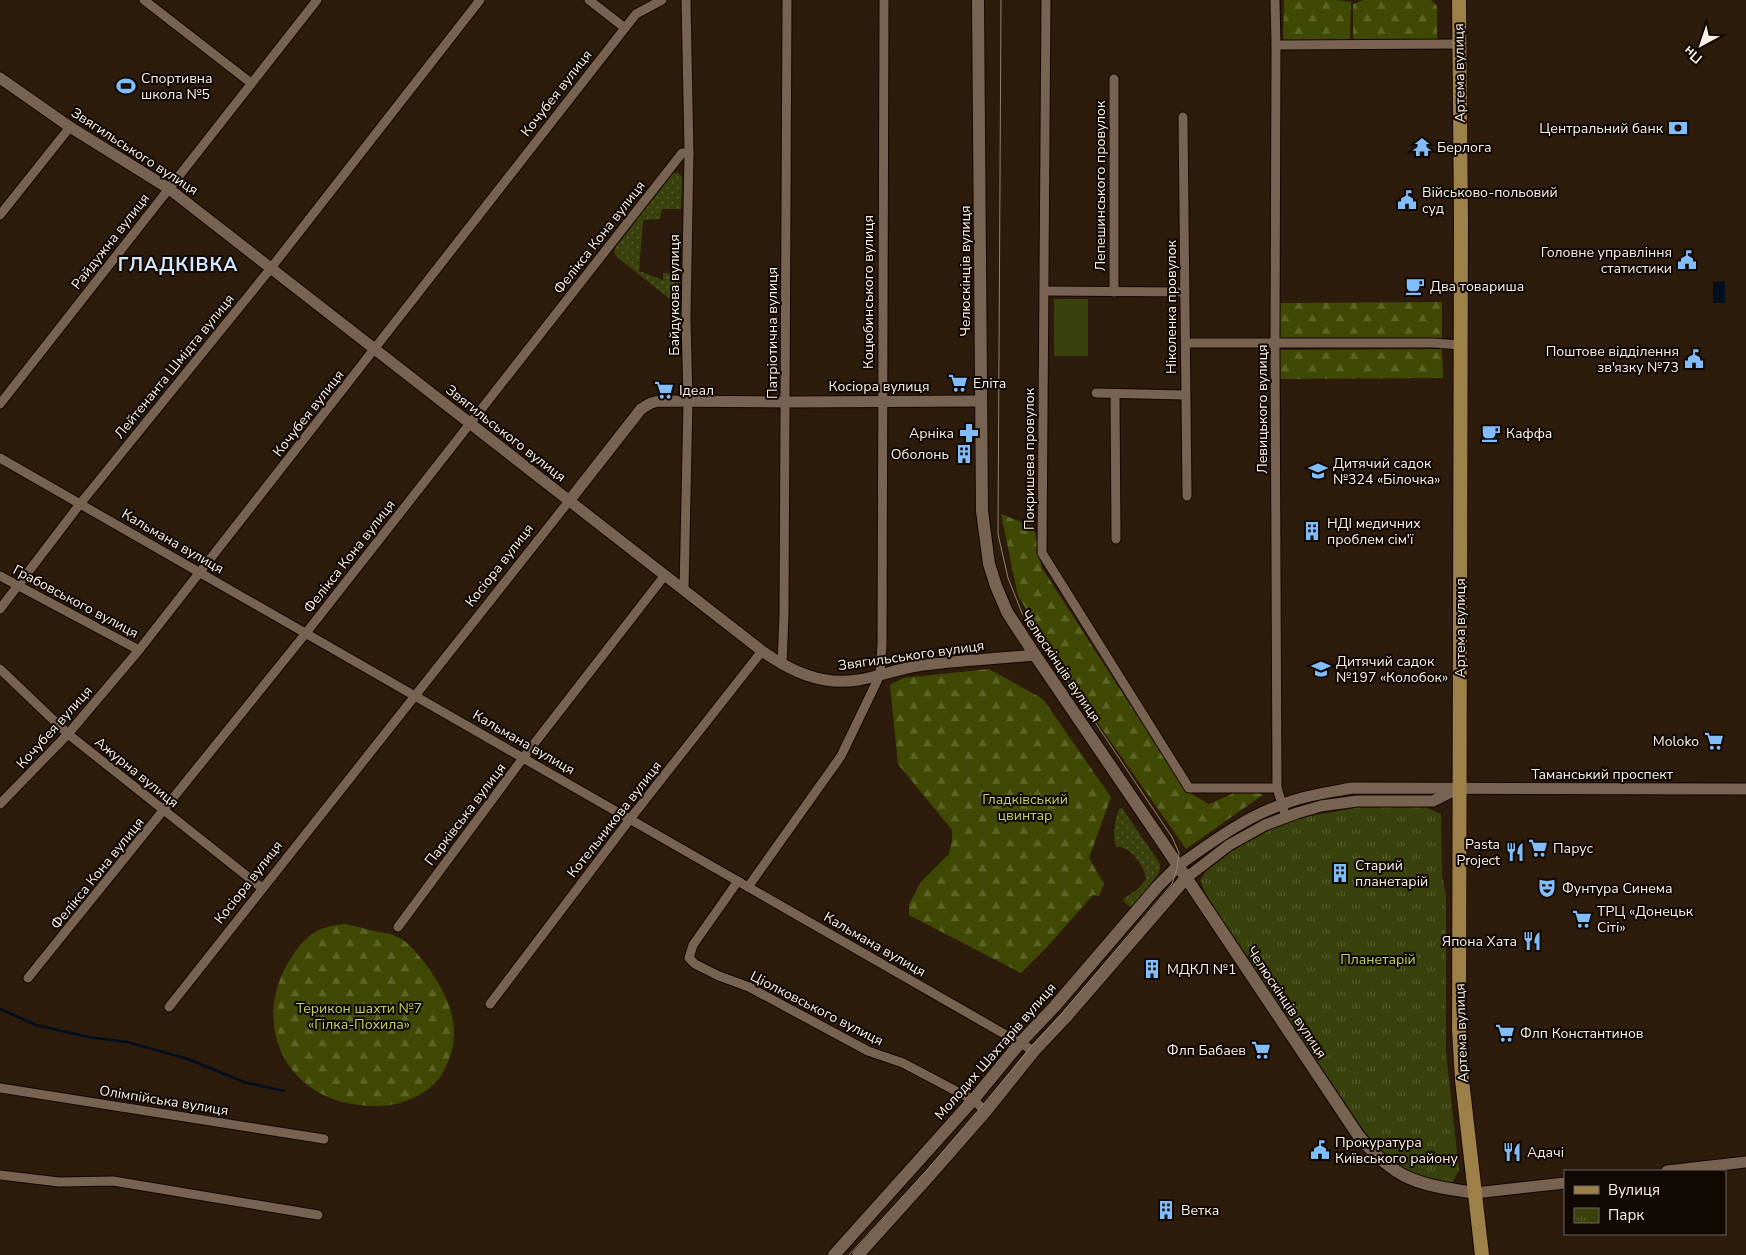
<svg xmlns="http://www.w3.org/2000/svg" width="1746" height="1255" font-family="'Nunito Sans',sans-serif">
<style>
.grass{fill:url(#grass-dots)}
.forest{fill:url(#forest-firs)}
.park{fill:url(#park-tufts)}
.garden{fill:#39410d}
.water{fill:#000f1d}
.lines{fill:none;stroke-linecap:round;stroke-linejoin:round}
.stream{stroke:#000f1d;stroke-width:2.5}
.minor-casing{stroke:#150600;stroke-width:11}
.tertiary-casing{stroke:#150600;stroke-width:13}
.secondary-casing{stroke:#150600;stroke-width:14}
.primary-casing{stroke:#150600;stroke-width:16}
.minor{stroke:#786251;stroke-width:9}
.tertiary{stroke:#786251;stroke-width:11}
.secondary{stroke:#786251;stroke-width:12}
.primary{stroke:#9d7f48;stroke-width:14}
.tram{stroke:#928376;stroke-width:1}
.labels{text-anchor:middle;stroke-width:4;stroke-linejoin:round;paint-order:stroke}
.street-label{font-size:14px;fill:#fdf0e6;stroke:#0f0803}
.poi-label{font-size:14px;fill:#fdf0e6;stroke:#0f0803;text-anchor:start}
.park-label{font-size:14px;fill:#c0d464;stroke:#0f0803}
.district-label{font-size:19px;font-weight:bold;letter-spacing:1px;fill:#d0e7fe;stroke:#0f0803}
</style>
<defs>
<pattern id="grass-dots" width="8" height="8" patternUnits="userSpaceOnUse" patternTransform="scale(1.25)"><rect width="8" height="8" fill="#39410d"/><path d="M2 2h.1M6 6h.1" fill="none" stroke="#575d30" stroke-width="1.8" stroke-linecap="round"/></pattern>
<pattern id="forest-firs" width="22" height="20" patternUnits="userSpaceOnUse" patternTransform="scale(1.25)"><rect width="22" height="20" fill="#404903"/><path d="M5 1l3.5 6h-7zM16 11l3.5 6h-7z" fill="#5c6428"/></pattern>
<pattern id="park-tufts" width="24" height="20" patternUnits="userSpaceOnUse" patternTransform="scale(1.25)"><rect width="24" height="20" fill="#39410d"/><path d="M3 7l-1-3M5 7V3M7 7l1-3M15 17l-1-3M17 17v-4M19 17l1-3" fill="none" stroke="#575d30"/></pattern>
</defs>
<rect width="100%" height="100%" fill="#2d1b0c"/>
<g class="grass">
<path d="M672,173H678L682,177L681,209H662L660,219L643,220L639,271L663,280V273L673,274V276L680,277V297L678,301L670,299L618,258L614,253L615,248Z"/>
<path d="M1122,808L1160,864L1159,873L1132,908L1124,902L1123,899L1139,888L1146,879C1145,867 1130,845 1116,847C1112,833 1115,822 1119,809Z"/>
</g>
<g class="forest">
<path d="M1284,0H1336L1351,2L1350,42L1283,40Z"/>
<path d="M1364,0H1431L1437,6V39H1353V4Z"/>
<path d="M1442,302V339L1280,340V303Z"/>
<path d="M1442,349L1443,378L1280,379V350Z"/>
<path d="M1001,514L1034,527L1042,568L1185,790L1209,804L1241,790L1264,794L1186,849L1097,722L1018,596Z"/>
<path d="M989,669L1043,699L1111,797L1089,858L1104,884L1099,896L1093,895L1046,948L1021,973L909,915V905L920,883L949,854L952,840V830L898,764L890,685L903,678Z"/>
<path d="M345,924C356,926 367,929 378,932C383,933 389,933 393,935C406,939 416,952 424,962C445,990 462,1022 450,1056C445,1072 438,1083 424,1092C404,1105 383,1108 359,1105C282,1097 249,1018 293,955C308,933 318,927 345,924Z"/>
</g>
<path class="park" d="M1423,806L1441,814L1442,876L1446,895V1052L1459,1170L1452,1183L1418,1178L1398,1168L1372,1143L1209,900L1200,881L1209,866L1233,849L1279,825L1299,818L1360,807Z"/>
<rect class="garden" x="1054" y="299" width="34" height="57"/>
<path class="water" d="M1725,281V303H1713V282Z"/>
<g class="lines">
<path class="stream" d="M0,1009L36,1025L88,1037L127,1042L188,1059L244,1082L284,1091"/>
<g class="minor-casing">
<g id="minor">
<path d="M144,0L251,83"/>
<path d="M589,0L625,28L636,14L662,0"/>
<path d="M1046,0L1042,553L1189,788H1277"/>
<path d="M1275,0L1276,45L1275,344L1277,788L1286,817"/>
<path d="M1276,45L1458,44"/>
<path d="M1114,79V292"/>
<path d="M1183,117L1187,496"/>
<path d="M0,215L70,127"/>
<path d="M1044,291L1185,292"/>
<path d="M1186,343H1434L1460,345"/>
<path d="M1096,393L1185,395"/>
<path d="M1115,394L1116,539"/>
<path d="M0,404L317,0"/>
<path d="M0,458L1034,1051"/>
<path d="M0,576L139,650"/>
<path d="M684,591L688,401L686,318L689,153L686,0"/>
<path d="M0,609L80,504L271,268L480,0"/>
<path d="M782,665L784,614L787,0"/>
<path d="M0,669L68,734L262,888"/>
<path d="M0,804L68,734L139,650L625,28"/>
<path d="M738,881L693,945L689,958L695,964L719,976L749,987L868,1051L903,1063L973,1100L986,1111"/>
<path d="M748,887L841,756L880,675L882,645L884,0"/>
<path d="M398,927L523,758L665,575"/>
<path d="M28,978L306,633L682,153H689"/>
<path d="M490,1004L630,819L762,651"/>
<path d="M169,1007L569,501"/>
<path d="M0,1088L324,1139"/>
<path d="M0,1175L59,1182L113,1181L318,1215"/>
</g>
</g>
<g class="tertiary-casing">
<g id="tertiary">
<path d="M0,78L70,127L168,188L762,651C791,671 821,686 858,680C878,677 897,669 917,666C956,660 996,659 1035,655"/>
<path d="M569,501L641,409L651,403L659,401L785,402L981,401"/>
<path d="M1178,866C1214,840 1250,814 1292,801C1312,794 1332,792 1352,788L1746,789"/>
<path d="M1186,878L1229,845L1265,825L1297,813L1321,806L1357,801H1433L1457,789"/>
<path d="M1667,1171L1746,1162"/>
<path d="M1475,1193L1565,1183"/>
</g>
</g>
<g class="secondary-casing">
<g id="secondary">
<path d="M978,0L982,511L989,564L996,586L1007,612L1035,655L1167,849L1358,1135C1397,1182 1418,1184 1475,1193"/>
<path d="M834,1255L973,1100L1020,1043L1055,1006L1158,886L1178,866"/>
<path d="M858,1255L930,1175L986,1111L1034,1051L1066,1017L1186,878"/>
</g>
</g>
<g class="primary-casing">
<path id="primary" d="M1459,0L1461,219L1459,1030L1462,1080L1482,1255"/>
</g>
<use href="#minor" class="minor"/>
<use href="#tertiary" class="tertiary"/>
<use href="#secondary" class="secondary"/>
<use href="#primary" class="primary"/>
<path class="tram" d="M849,1255L926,1171L981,1107L1030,1048L1062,1013L1172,884L1177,868L1179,853L1172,837L1022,613L1008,578L998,534L1001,0"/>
</g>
<defs>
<g id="stadium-bare" transform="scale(1.5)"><path d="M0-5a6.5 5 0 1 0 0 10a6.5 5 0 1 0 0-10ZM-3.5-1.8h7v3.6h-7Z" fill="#80bdfa" stroke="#0f0803" stroke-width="2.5" paint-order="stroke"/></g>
<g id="bank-bare" transform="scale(1.5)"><path d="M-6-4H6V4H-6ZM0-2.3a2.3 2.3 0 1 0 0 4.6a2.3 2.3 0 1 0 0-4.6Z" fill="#80bdfa" stroke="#0f0803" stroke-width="2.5" paint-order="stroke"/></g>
<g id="temple-bare" transform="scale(1.5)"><path d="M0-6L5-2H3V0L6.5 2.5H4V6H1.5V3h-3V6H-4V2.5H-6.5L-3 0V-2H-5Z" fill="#80bdfa" stroke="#0f0803" stroke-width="2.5" paint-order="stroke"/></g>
<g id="civic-bare" transform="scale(1.5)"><path d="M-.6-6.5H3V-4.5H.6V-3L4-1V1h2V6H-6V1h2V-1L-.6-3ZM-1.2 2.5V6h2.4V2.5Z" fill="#80bdfa" stroke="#0f0803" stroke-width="2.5" paint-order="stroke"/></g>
<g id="cafe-bare" transform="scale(1.5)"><path d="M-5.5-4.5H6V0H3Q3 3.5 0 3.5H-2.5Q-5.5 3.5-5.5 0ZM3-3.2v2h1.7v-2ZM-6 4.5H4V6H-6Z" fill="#80bdfa" stroke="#0f0803" stroke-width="2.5" paint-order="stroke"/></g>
<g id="supermarket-bare" transform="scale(1.5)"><path d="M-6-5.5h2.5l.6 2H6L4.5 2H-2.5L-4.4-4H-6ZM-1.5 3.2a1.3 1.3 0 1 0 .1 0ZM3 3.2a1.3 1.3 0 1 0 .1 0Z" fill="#80bdfa" stroke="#0f0803" stroke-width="2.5" paint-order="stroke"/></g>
<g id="pharmacy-bare" transform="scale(1.5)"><path d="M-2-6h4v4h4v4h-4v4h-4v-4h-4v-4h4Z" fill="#80bdfa" stroke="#0f0803" stroke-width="2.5" paint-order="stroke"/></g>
<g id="building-bare" transform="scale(1.5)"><path d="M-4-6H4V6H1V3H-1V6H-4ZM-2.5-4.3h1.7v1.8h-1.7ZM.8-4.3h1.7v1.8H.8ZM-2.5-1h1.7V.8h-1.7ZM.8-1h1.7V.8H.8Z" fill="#80bdfa" stroke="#0f0803" stroke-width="2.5" paint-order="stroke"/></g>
<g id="school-bare" transform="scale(1.5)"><path d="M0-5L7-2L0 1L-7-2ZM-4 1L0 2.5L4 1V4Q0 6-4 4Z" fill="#80bdfa" stroke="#0f0803" stroke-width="2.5" paint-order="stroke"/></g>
<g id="restaurant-bare" transform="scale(1.5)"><path d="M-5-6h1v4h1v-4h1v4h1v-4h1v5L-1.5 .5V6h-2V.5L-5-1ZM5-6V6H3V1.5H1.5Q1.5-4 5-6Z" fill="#80bdfa" stroke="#0f0803" stroke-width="2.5" paint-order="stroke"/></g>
<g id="theatre-bare" transform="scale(1.5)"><path d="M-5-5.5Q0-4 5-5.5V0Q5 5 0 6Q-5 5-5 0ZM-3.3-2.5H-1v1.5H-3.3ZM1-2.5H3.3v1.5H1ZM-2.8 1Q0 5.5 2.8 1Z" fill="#80bdfa" stroke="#0f0803" stroke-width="2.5" paint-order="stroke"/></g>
</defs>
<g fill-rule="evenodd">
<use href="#stadium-bare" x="126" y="86"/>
<use href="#bank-bare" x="1678" y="128"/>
<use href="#temple-bare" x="1422" y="147"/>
<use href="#civic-bare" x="1407" y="200"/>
<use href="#civic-bare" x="1687" y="260"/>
<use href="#cafe-bare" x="1415" y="286"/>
<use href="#civic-bare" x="1694" y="359"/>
<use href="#supermarket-bare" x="958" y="383"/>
<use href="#supermarket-bare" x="664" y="390"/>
<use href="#pharmacy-bare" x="969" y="433"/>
<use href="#cafe-bare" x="1491" y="433"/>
<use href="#building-bare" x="964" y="454"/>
<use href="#school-bare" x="1318" y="471"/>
<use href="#building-bare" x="1312" y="531"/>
<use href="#school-bare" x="1321" y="669"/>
<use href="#supermarket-bare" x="1714" y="741"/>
<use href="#supermarket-bare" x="1538" y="848"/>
<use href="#restaurant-bare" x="1515" y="852"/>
<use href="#building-bare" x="1340" y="873"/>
<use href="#theatre-bare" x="1547" y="888"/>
<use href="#supermarket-bare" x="1582" y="919"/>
<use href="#restaurant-bare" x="1532" y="941"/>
<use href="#building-bare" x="1152" y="969"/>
<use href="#supermarket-bare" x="1505" y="1033"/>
<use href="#supermarket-bare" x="1261" y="1050"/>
<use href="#civic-bare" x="1320" y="1150"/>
<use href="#restaurant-bare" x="1512" y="1152"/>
<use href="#building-bare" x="1166" y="1210"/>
</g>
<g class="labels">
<g class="street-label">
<text transform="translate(1459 73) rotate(-91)" y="5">Артема вулиця</text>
<text transform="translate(556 93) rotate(-52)" y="5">Кочубея вулиця</text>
<text transform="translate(135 151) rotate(33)" y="5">Звягильського вулиця</text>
<text transform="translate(1100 186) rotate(-90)" y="5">Лепешинського провулок</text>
<text transform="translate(599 237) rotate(-52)" y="5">Фелікса Кона вулиця</text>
<text transform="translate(110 241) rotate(-52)" y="5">Райдужна вулиця</text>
<text transform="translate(965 271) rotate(-90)" y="5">Челюскінців вулиця</text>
<text transform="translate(868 292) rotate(-90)" y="5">Коцюбинського вулиця</text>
<text transform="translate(674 295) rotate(-90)" y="5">Байдукова вулиця</text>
<text transform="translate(1171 307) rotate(-90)" y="5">Ніколенка провулок</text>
<text transform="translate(772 333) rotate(-90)" y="5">Патріотична вулиця</text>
<text transform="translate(174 366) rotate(-51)" y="5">Лейтенанта Шмідта вулиця</text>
<text x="879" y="391">Косіора вулиця</text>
<text transform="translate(1262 409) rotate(-90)" y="5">Левицького вулиця</text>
<text transform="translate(308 413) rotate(-52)" y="5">Кочубея вулиця</text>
<text transform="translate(506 433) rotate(38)" y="5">Звягильського вулиця</text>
<text transform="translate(1029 459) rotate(-90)" y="5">Покришева провулок</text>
<text transform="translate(173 541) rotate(30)" y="5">Кальмана вулиця</text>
<text transform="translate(349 556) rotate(-52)" y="5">Фелікса Кона вулиця</text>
<text transform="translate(499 565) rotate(-52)" y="5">Косіора вулиця</text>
<text transform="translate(76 601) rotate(28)" y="5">Грабовського вулиця</text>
<text transform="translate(1460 628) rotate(-90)" y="5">Артема вулиця</text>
<text transform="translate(911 655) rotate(-8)" y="5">Звягильського вулиця</text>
<text transform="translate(1061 666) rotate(56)" y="5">Челюскінців вулиця</text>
<text transform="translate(54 727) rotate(-48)" y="5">Кочубея вулиця</text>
<text transform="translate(524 742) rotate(30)" y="5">Кальмана вулиця</text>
<text transform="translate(137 772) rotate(39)" y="5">Ажурна вулиця</text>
<text x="1602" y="779">Таманський проспект</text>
<text transform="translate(465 814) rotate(-53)" y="5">Парківська вулиця</text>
<text transform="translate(614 819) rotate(-52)" y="5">Котельникова вулиця</text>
<text transform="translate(97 873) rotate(-51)" y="5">Фелікса Кона вулиця</text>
<text transform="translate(248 882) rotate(-52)" y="5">Косіора вулиця</text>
<text transform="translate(875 944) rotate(30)" y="5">Кальмана вулиця</text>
<text transform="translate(1287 1002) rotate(56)" y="5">Челюскінців вулиця</text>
<text transform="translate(817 1008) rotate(27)" y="5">Ціолковського вулиця</text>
<text transform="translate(1461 1033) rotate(-92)" y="5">Артема вулиця</text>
<text transform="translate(995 1051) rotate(-49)" y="5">Молодих Шахтарів вулиця</text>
<text transform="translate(164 1100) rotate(9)" y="5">Олімпійська вулиця</text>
</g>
<g class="poi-label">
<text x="141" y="83">Спортивна<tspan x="141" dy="16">школа №5</tspan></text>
<text x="1663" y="133" text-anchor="end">Центральний банк</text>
<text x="1437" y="152">Берлога</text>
<text x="1422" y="197">Військово-польовий<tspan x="1422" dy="16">суд</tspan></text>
<text x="1672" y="257" text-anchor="end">Головне управління<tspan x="1672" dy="16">статистики</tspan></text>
<text x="1430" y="291">Два товариша</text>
<text x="1679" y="356" text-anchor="end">Поштове відділення<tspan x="1679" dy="16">зв'язку №73</tspan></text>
<text x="973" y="388">Еліта</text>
<text x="679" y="395">Ідеал</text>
<text x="954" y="438" text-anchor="end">Арніка</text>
<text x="1506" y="438">Каффа</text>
<text x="949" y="459" text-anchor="end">Оболонь</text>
<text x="1333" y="468">Дитячий садок<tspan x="1333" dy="16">№324 «Білочка»</tspan></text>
<text x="1327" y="528">НДІ медичних<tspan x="1327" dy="16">проблем сім'ї</tspan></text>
<text x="1336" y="666">Дитячий садок<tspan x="1336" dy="16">№197 «Колобок»</tspan></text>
<text x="1699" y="746" text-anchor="end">Moloko</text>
<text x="1500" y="849" text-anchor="end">Pasta<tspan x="1500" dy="16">Project</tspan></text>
<text x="1553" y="853">Парус</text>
<text x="1355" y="870">Старий<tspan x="1355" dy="16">планетарій</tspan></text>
<text x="1562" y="893">Фунтура Синема</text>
<text x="1597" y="916">ТРЦ «Донецьк<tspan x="1597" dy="16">Сіті»</tspan></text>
<text x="1517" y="946" text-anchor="end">Япона Хата</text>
<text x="1167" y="974">МДКЛ №1</text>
<text x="1520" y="1038">Флп Константинов</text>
<text x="1246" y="1055" text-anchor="end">Флп Бабаев</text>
<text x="1335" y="1147">Прокуратура<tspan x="1335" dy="16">Київського району</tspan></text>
<text x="1527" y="1157">Адачі</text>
<text x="1181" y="1215">Ветка</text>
</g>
<g class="park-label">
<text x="1025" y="804">Гладківський<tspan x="1025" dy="16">цвинтар</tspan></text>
<text x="1378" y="964">Планетарій</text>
<text x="359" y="1013">Терикон шахти №7<tspan x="359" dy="16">«Гілка-Похила»</tspan></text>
</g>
<g class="district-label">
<text x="178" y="271">ГЛАДКІВКА</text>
</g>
</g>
<rect x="1564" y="1170" width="162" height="65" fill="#0f0803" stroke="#6e655e"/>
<rect x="1574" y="1186" width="25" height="8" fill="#9d7f48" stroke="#6e655e"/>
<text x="1608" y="1195" font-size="15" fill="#fdf0e6">Вулиця</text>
<rect x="1574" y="1208" width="25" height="15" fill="url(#park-tufts)" stroke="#6e655e"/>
<text x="1608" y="1220" font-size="15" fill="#fdf0e6">Парк</text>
<g transform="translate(1701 45) rotate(220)" stroke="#0f0803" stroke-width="4" paint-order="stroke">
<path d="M0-4L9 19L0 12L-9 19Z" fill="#fdf0e6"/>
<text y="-8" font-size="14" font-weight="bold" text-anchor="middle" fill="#fdf0e6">Пн</text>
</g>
</svg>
